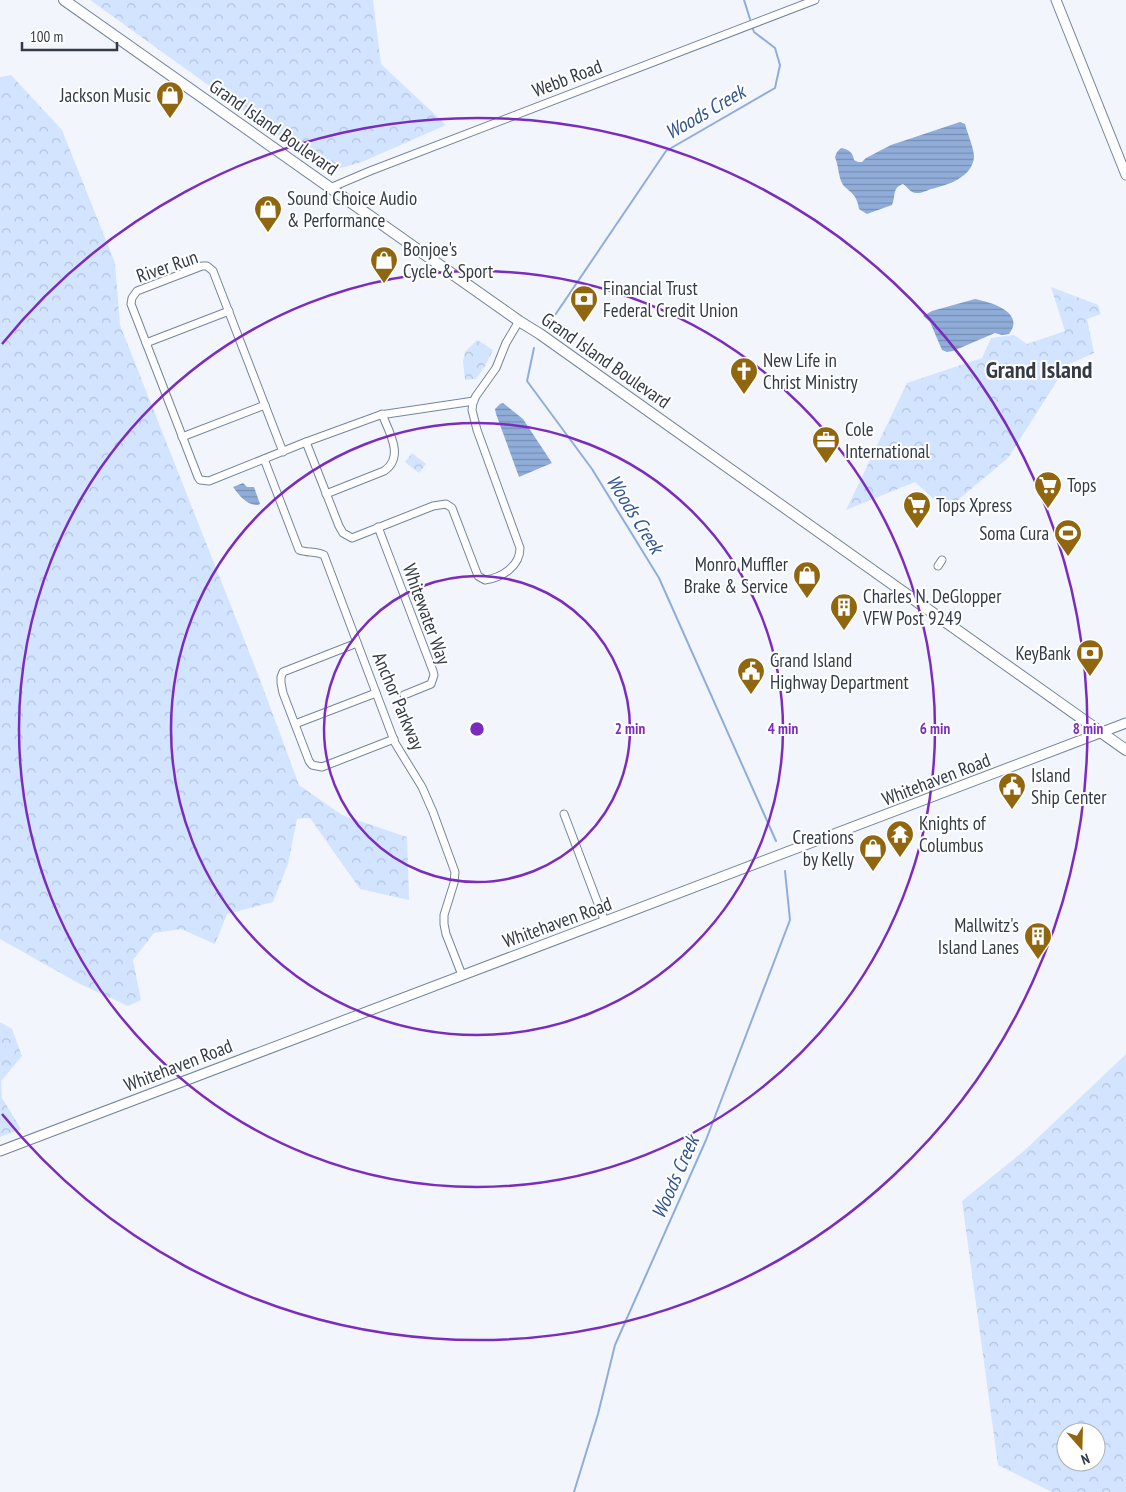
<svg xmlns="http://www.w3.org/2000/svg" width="1126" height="1492" font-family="'PT Sans Narrow',sans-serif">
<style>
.forest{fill:url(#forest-crowns);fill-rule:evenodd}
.water{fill:url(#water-rules)}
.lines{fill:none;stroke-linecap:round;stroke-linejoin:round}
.stream{stroke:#90adda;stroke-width:2}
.minor-casing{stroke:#74859f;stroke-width:9}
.tertiary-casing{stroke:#74859f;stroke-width:11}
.secondary-casing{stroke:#74859f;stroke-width:12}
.minor{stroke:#fff;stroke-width:7}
.tertiary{stroke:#fff;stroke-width:9}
.secondary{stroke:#fff;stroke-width:10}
.ring{fill:none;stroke:#7b2cbf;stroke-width:2.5}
.labels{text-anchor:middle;stroke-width:4;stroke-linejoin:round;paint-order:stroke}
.street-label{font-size:19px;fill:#333b46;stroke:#fff}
.poi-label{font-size:19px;fill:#333b46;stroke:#fff;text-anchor:start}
.water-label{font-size:20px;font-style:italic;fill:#30548d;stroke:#fff}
.district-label{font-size:24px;font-weight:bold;fill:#333b46;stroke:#fff}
.centre{fill:#7b2cbf;stroke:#fff;stroke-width:2.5}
.ring-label{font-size:15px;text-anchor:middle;font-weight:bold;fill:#7b2cbf;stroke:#fff;stroke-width:4;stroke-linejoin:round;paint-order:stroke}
</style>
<defs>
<pattern id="forest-crowns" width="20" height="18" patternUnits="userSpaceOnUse" patternTransform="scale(1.25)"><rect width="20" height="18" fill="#d2e4ff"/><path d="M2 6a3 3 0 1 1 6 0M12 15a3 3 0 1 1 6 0" fill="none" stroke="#b5c4dc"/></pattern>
<pattern id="water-rules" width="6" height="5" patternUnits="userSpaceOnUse" patternTransform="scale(1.25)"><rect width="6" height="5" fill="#90adda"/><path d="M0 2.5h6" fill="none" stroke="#768eb3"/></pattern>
</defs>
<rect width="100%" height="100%" fill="#f2f6fc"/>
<g class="forest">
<path d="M90,0H373L381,64L446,125L362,162L341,168H330L318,164Z"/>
<path d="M11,75L62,130L115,263L120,325L259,677L299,785L342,815L407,837L409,900L360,889L310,818L297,819L288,864L273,902L227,914L215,944L181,929L154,933L133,960L141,1000L128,1006L80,984L0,939V77Z"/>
<path d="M1051,287L1098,305L1101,314L1087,319L1094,353L1067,365L1008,458L946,510L915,482L846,510L907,383L982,358L991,338L1014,335L1027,344L1065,331Z"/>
<path d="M477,340L493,350L485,366L476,379L465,380L463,361L465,352Z"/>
<path d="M412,453L426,464L419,473L405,462Z"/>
<path d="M0,1022L12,1029L22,1056L1,1081L2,1098L21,1129L0,1137Z"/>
<path d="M1126,1054V1492H1052L998,1465L962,1201L1025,1150ZM1066,1432H1096V1462H1066Z"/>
</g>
<g class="water">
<path d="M960,122L965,124C967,132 975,151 974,158C971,178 948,185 931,189C926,191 918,195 912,192C909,190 906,186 903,184C892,188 896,195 892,205L867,214L859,209C856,188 844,193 840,178C838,171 838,164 835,157L837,152L841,148C848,149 853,152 854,160L858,162H862L866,158L891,145Z"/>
<path d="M975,299C990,302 1026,312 1009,334L1002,335L995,333L953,351L947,352L942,350L930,322L923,316L932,311Z"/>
<path d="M503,403L523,419L552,463L519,477L496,414L495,409L500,404Z"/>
<path d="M243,483L247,487H254L260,504L258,505C246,505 240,496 233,487Z"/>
</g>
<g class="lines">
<g class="stream">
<path d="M744,0L750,19"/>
<path d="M549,324L666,151L775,88L780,65L775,48L754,32L753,29"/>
<path d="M534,348L527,381L592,469L659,578L776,841"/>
<path d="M574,1492L598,1414L615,1345L706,1140L790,920L785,871"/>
</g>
<g class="minor-casing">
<g id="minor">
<path d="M330,188L370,171L815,0"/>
<path d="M146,343L229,311"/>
<path d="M182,437L265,405"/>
<path d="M306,442L339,526L343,533L352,538L433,506L446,504L452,508L478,576L485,580C502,578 520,566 520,548L477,430L472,410L473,402L476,396L496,368L506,343L519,321"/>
<path d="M283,452L213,271L207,266H202L137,291L132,298L131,304L198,477L200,480L209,481L306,442L380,415L474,401"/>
<path d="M264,459L299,550C307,553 316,551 324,555L395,743L422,787L433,812L455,872L454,883L444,915V924L446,934L462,975"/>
<path d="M326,494L384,471C405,457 389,432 382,414"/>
<path d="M378,527L433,671L434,675L431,684L404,695"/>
<path d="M938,566L942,560"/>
<path d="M357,643L283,672L281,677V683L283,693L309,761L312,765L322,767L394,739"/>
<path d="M295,724L376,693"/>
<path d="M564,814L605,922"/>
</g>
</g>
<g class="tertiary-casing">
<g id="tertiary">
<path d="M1056,0L1126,175"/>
<path d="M0,1151C375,1007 751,868 1126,723"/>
</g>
</g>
<g class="secondary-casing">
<path id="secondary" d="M64,0L519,321L540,334L1126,750"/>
</g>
<use href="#minor" class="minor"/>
<use href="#tertiary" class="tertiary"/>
<use href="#secondary" class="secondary"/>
</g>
<g class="ring">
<circle cx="477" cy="729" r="153"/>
<circle cx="477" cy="729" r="306"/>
<circle cx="477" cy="729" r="458"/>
<path d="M2 344A611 611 0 1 1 2 1114"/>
</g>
<defs>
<g id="shop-pin" transform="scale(1.4375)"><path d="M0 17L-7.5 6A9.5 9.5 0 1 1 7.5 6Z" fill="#90660e" stroke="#fff"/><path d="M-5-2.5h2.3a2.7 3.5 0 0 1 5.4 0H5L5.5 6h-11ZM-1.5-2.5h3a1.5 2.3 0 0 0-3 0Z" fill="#fff"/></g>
<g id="bank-pin" transform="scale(1.4375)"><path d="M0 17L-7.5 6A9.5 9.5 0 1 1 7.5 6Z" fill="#90660e" stroke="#fff"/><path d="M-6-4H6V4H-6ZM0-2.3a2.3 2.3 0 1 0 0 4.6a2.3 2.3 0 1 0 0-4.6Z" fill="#fff"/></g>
<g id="church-pin" transform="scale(1.4375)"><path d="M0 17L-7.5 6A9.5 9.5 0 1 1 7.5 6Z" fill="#90660e" stroke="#fff"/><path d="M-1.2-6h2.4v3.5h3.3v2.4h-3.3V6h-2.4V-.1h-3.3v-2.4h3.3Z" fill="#fff"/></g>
<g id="office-pin" transform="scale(1.4375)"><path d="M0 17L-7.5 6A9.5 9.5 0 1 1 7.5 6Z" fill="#90660e" stroke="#fff"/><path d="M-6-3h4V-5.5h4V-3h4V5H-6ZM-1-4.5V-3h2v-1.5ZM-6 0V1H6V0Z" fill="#fff"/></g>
<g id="supermarket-pin" transform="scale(1.4375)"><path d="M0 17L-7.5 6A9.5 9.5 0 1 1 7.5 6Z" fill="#90660e" stroke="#fff"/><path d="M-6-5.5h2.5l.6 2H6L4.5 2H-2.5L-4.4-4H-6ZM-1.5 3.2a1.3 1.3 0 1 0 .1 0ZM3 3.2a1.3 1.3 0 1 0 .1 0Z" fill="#fff"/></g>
<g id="stadium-pin" transform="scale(1.4375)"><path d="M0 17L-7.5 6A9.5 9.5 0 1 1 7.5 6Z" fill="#90660e" stroke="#fff"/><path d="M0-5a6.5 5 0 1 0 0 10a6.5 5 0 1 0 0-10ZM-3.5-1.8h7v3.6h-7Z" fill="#fff"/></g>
<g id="building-pin" transform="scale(1.4375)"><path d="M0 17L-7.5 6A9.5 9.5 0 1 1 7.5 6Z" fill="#90660e" stroke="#fff"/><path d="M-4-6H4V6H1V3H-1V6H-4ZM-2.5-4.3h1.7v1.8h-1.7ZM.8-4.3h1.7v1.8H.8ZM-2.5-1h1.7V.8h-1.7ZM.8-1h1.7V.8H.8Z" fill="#fff"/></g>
<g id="civic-pin" transform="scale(1.4375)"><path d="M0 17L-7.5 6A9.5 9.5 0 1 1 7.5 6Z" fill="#90660e" stroke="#fff"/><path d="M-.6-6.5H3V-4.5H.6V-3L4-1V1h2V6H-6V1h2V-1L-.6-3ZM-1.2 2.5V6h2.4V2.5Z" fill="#fff"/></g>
<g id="temple-pin" transform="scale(1.4375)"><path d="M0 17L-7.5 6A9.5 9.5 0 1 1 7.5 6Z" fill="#90660e" stroke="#fff"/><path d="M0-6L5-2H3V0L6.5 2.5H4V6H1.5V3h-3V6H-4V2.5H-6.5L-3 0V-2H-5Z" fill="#fff"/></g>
</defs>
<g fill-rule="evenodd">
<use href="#shop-pin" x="170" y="95"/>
<use href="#shop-pin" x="268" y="209"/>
<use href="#shop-pin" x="384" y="260"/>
<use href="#bank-pin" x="584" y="299"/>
<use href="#church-pin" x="744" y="371"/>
<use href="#office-pin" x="826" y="440"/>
<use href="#supermarket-pin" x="1048" y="485"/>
<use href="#supermarket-pin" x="917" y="505"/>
<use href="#stadium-pin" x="1068" y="533"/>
<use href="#shop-pin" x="807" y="575"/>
<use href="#building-pin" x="844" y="607"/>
<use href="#bank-pin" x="1090" y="653"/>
<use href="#civic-pin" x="751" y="671"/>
<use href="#civic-pin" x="1012" y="786"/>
<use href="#temple-pin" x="900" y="834"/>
<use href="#shop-pin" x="873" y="848"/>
<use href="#building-pin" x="1038" y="936"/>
</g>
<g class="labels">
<g class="street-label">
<text transform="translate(567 78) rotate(-21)" y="7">Webb Road</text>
<text transform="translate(274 127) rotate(35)" y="7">Grand Island Boulevard</text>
<text transform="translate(167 266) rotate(-19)" y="7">River Run</text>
<text transform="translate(606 360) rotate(35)" y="7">Grand Island Boulevard</text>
<text transform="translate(427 614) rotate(70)" y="7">Whitewater Way</text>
<text transform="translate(399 701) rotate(67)" y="7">Anchor Parkway</text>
<text transform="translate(936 779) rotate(-21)" y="7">Whitehaven Road</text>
<text transform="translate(557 922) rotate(-20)" y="7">Whitehaven Road</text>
<text transform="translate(178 1065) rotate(-21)" y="7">Whitehaven Road</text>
</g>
<g class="poi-label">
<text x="151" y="102" text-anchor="end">Jackson Music</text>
<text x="287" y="205">Sound Choice Audio<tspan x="287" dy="22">&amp; Performance</tspan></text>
<text x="403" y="256">Bonjoe's<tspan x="403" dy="22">Cycle &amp; Sport</tspan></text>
<text x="603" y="295">Financial Trust<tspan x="603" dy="22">Federal Credit Union</tspan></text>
<text x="763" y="367">New Life in<tspan x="763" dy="22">Christ Ministry</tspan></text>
<text x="845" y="436">Cole<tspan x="845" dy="22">International</tspan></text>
<text x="1067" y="492">Tops</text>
<text x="936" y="512">Tops Xpress</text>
<text x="1049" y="540" text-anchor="end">Soma Cura</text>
<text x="788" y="571" text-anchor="end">Monro Muffler<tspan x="788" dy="22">Brake &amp; Service</tspan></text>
<text x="863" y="603">Charles N. DeGlopper<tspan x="863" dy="22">VFW Post 9249</tspan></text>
<text x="1071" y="660" text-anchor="end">KeyBank</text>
<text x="770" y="667">Grand Island<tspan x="770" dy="22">Highway Department</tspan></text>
<text x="1031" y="782">Island<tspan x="1031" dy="22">Ship Center</tspan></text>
<text x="919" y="830">Knights of<tspan x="919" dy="22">Columbus</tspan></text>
<text x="854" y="844" text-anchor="end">Creations<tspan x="854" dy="22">by Kelly</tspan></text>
<text x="1019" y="932" text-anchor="end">Mallwitz's<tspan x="1019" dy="22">Island Lanes</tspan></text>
</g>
<g class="water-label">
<text transform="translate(705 112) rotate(-30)" y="7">Woods Creek</text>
<text transform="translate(635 514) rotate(58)" y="7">Woods Creek</text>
<text transform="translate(675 1177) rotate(-66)" y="7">Woods Creek</text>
</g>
<g class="district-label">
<text x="1039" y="378">Grand Island</text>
</g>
</g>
<circle cx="477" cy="729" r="8" class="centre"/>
<g class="ring-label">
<text x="630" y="734">2 min</text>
<text x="783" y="734">4 min</text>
<text x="935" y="734">6 min</text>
<text x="1088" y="734">8 min</text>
</g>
<g transform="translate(1081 1447) rotate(160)"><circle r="24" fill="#ffffff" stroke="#adb1b5"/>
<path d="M0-4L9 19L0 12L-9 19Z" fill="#90660e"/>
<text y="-8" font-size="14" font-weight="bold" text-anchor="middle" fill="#333b46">N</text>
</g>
<path d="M22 42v8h95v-8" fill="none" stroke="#333b46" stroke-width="2.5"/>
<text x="30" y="42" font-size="15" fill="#333b46" stroke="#ffffff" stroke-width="4" paint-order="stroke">100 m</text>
</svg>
